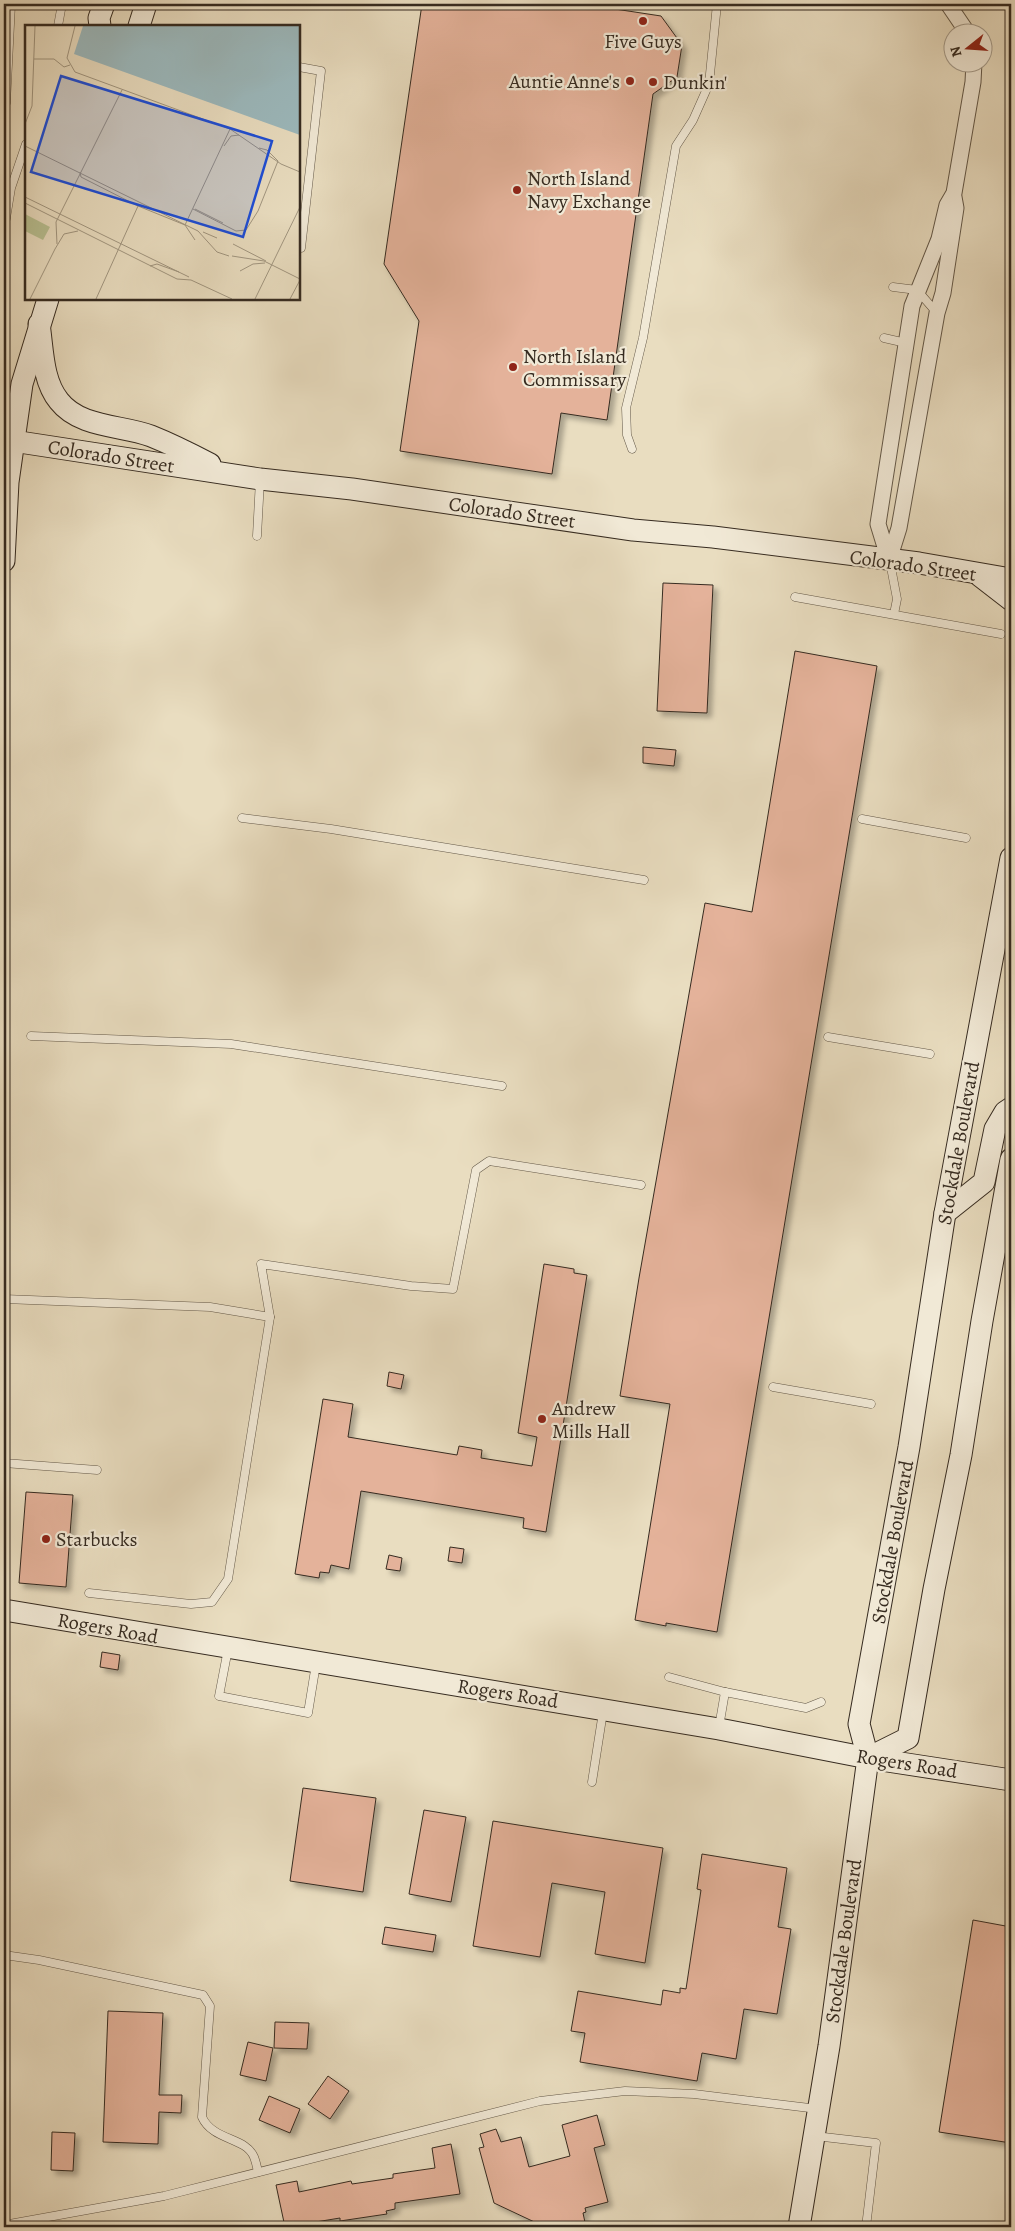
<svg xmlns="http://www.w3.org/2000/svg" width="1015" height="2231" font-family="Alegreya,serif">
<style>
.building{fill:#e4b29a;stroke:#362b20;filter:url(#shadow)}
.lines{fill:none;stroke-linecap:round;stroke-linejoin:round}
.lane-casing{stroke:#635848;stroke-width:9}
.street-casing{stroke:#635848;stroke-width:17}
.secondary-casing{stroke:#362b20;stroke-width:23}
.lane{stroke:#f1e9d6;stroke-width:8}
.street{stroke:#f1e9d6;stroke-width:15}
.secondary{stroke:#f1e9d6;stroke-width:21}
.poi-dot{fill:#8f2418;stroke:#f1e9d6;stroke-width:2}
.labels{text-anchor:middle;stroke-width:4.5;stroke-linejoin:round;paint-order:stroke}
.poi-label{font-size:20px;fill:#362b20;stroke:#f1e9d6;text-anchor:start}
.street-label{font-size:20px;fill:#362b20;stroke:#f1e9d6}
.inset-road{fill:none;stroke:#a19680;stroke-width:1}
.view{fill:#1d4ed8;fill-opacity:0.15;stroke:#1d4ed8;stroke-width:2.5}
.inset-edge{fill:none;stroke:#362b20;stroke-width:2.5}
</style>
<defs>
<filter id="shadow"><feDropShadow dx="4.5" dy="4.5" stdDeviation="2.5" flood-color="#0004"/></filter>
</defs>
<rect width="100%" height="100%" fill="#e9ddc0"/>
<filter id="stains"><feTurbulence type="fractalNoise" baseFrequency=".004" numOctaves="4"/><feColorMatrix values="0 0 0 0 .2 0 0 0 0 .09 0 0 0 0 .02 0 0 0 .5 -.17"/></filter>
<radialGradient id="worn" r=".72"><stop offset=".6" stop-color="#630" stop-opacity="0"/><stop offset="1" stop-color="#630" stop-opacity=".3"/></radialGradient>
<g class="building">
<path d="M422,4H582L661,16L682,45L677,77L653,94L607,420L561,413L552,474L400,451L419,321L384,264Z"/>
<path d="M663,583L713,585L707,713L657,711Z"/>
<path d="M795,651L877,666L717,1632L666,1623V1626L635,1620L670,1404L620,1396L639,1278L705,903L752,912Z"/>
<path d="M643,747L676,750L674,766L643,763Z"/>
<path d="M544,1264L574,1269V1273L587,1275L546,1532L523,1528L524,1518L361,1491L349,1569L331,1565L329,1573L320,1572L319,1578L295,1574L323,1399L353,1404L348,1437L457,1455L459,1446L482,1450L481,1458L532,1466L537,1437L518,1433Z"/>
<path d="M389,1372L404,1375L401,1389L387,1386Z"/>
<path d="M26,1492L73,1495L66,1587L19,1583Z"/>
<path d="M450,1547L464,1549L462,1563L448,1561Z"/>
<path d="M389,1555L402,1558L400,1571L386,1569Z"/>
<path d="M102,1652L120,1655L118,1670L100,1667Z"/>
<path d="M303,1788L376,1798L363,1892L290,1881Z"/>
<path d="M424,1810L466,1817L451,1902L409,1894Z"/>
<path d="M493,1821L663,1848L645,1963L595,1954L605,1892L552,1883L540,1957L473,1946Z"/>
<path d="M702,1854L787,1868L778,1927L791,1929L777,2014L744,2009L736,2059L702,2053L697,2081L580,2062L585,2033L571,2031L578,1991L661,2005L663,1990L680,1993V1988L686,1989L701,1890L697,1889Z"/>
<path d="M973,1920L1011,1927V2143L939,2132Z"/>
<path d="M385,1927L436,1935L433,1952L382,1944Z"/>
<path d="M108,2011L163,2013L159,2095H182L181,2113L159,2112L158,2144L103,2142Z"/>
<path d="M275,2022L309,2023L307,2049L274,2048Z"/>
<path d="M248,2042L273,2048L266,2081L240,2075Z"/>
<path d="M328,2076L349,2091L330,2119L308,2104Z"/>
<path d="M269,2096L300,2109L290,2133L259,2120Z"/>
<path d="M597,2115L605,2145L594,2148L608,2202L585,2208L586,2212L583,2213L586,2227H545L494,2203L479,2148L484,2147L480,2134L496,2129L501,2142L521,2137L529,2167L570,2156L562,2125Z"/>
<path d="M52,2132L75,2133L73,2171L51,2170Z"/>
<path d="M451,2144L460,2194L395,2203V2209L386,2211L387,2214L340,2221V2218L285,2227L276,2185L297,2181L299,2192L351,2181L352,2184L393,2178V2174L435,2168L432,2148Z"/>
</g>
<g class="lines">
<g class="lane-casing">
<g id="lane">
<path d="M58,26L62,4"/>
<path d="M299,67L321,71L301,248H299"/>
<path d="M4,103H6L11,4"/>
<path d="M4,230L11,188L26,144"/>
<path d="M893,287L917,290L937,313"/>
<path d="M884,338L906,343"/>
<path d="M632,449L627,435L626,408L643,338L676,146L693,120L709,84L717,4"/>
<path d="M257,536L260,480"/>
<path d="M890,562L897,599L894,614"/>
<path d="M795,597L1001,634"/>
<path d="M242,818L331,829L644,880"/>
<path d="M862,819L966,838"/>
<path d="M31,1036L231,1044L502,1086"/>
<path d="M828,1037L930,1054"/>
<path d="M4,1299L210,1307L270,1317"/>
<path d="M773,1387L871,1404"/>
<path d="M4,1463L97,1470"/>
<path d="M89,1593L191,1604L212,1602L228,1579L270,1317L261,1264L411,1286L453,1289L476,1170L489,1161L641,1185"/>
<path d="M228,1649L219,1696L308,1713L316,1664"/>
<path d="M669,1677L725,1692L806,1708L821,1702"/>
<path d="M719,1727L725,1692"/>
<path d="M592,1782L603,1712"/>
<path d="M4,1955L39,1960L203,1995L210,2006L202,2117C213,2141 246,2137 254,2157C256,2162 257,2167 258,2172"/>
<path d="M815,2136L876,2143L866,2227"/>
<path d="M4,2225L164,2196L540,2101L625,2091L694,2094L818,2109"/>
</g>
</g>
<g class="street-casing">
<g id="street">
<path d="M948,4L967,32"/>
<path d="M889,560L878,524L912,306L939,239L947,205L954,193L973,82L974,62"/>
<path d="M889,560L899,528L937,313L943,293L956,208L954,197"/>
</g>
</g>
<g class="secondary-casing">
<g id="secondary">
<path d="M100,26L99,18L104,4"/>
<path d="M139,26L146,4"/>
<path d="M39,324C43,349 42,380 59,401C80,428 122,425 151,436C171,444 191,454 210,464"/>
<path d="M13,441L260,479L352,489L633,530L713,537L919,563L1011,579"/>
<path d="M4,561L8,482L22,384L48,299"/>
<path d="M980,576L1011,600"/>
<path d="M945,1213L984,1182L995,1129L1005,1112L1011,1108"/>
<path d="M4,1610L719,1729L868,1758L1011,1780"/>
<path d="M868,1758L908,1738L934,1589L961,1455L982,1321L1011,1159"/>
<path d="M799,2227L829,2046L868,1758L859,1724L909,1447L945,1213L1011,858"/>
</g>
</g>
<use href="#lane" class="lane"/>
<use href="#street" class="street"/>
<use href="#secondary" class="secondary"/>
</g>
<g class="poi-dot">
<circle cx="643" cy="21" r="5"/>
<circle cx="630" cy="81" r="5"/>
<circle cx="653" cy="82" r="5"/>
<circle cx="517" cy="190" r="5"/>
<circle cx="513" cy="367" r="5"/>
<circle cx="542" cy="1419" r="5"/>
<circle cx="46" cy="1539" r="5"/>
</g>
<g class="labels">
<g class="poi-label">
<text x="643" y="48" text-anchor="middle">Five Guys</text>
<text x="620" y="88" text-anchor="end">Auntie Anne's</text>
<text x="663" y="89">Dunkin'</text>
<text x="527" y="185">North Island<tspan x="527" dy="23">Navy Exchange</tspan></text>
<text x="523" y="363">North Island<tspan x="523" dy="23">Commissary</tspan></text>
<text x="552" y="1415">Andrew<tspan x="552" dy="23">Mills Hall</tspan></text>
<text x="56" y="1546">Starbucks</text>
</g>
<g class="street-label">
<text transform="translate(111 456) rotate(9)" y="7">Colorado Street</text>
<text transform="translate(512 512) rotate(8)" y="7">Colorado Street</text>
<text transform="translate(913 565) rotate(8)" y="7">Colorado Street</text>
<text transform="translate(958 1143) rotate(-80)" y="7">Stockdale Boulevard</text>
<text transform="translate(892 1542) rotate(-80)" y="7">Stockdale Boulevard</text>
<text transform="translate(108 1628) rotate(10)" y="7">Rogers Road</text>
<text transform="translate(508 1693) rotate(9)" y="7">Rogers Road</text>
<text transform="translate(907 1763) rotate(9)" y="7">Rogers Road</text>
<text transform="translate(843 1941) rotate(-82)" y="7">Stockdale Boulevard</text>
</g>
</g>
<g transform="translate(25 25)">
<rect width="275" height="275" fill="#e9ddc0"/>
<path d="M0,189L25,202L18,215L0,206Z" fill="#b8c092"/>
<path d="M58,1H275V110L49,29Z" fill="#9cb9bd"/>
<path class="inset-road" d="M50,1L42,33L50,47L205,104L256,139L275,147M9,34H29L39,42L45,40M0,99L7,81L10,1M0,121L173,206L192,227L204,231M199,121L206,111L214,110M234,123L242,125L253,136M55,147L56,152L113,181L160,200M0,172L164,252M0,178L152,254L166,255L207,274M168,184L211,206L221,205L233,186L253,136M170,184L198,198M160,200L205,104M160,200L170,215M178,207L192,213M32,219L31,197L97,65M208,219L241,236M30,224L39,209L53,206M207,231L239,236L275,254M125,241L132,239L154,247M215,246L228,239L240,238M5,274L30,224M71,274L113,181M230,274L275,182M265,274L275,255"/>
<path class="view" d="M36,51L247,116L218,212L6,147Z"/>
<rect width="275" height="275" class="inset-edge"/>
</g>
<rect width="1015" height="2231" fill="none" stroke="#e9ddc0" stroke-width="20"/>
<rect x="5" y="5" width="1005" height="2221" fill="none" stroke="#362b20" stroke-width="2.5"/>
<rect x="10" y="10" width="995" height="2211" fill="none" stroke="#362b20"/>
<g transform="translate(968 48) rotate(253)"><circle r="24" fill="#f1e9d6" stroke="#a69d8d"/>
<path d="M0-4L9 19L0 12L-9 19Z" fill="#8f2418"/>
<text y="-8" font-size="14" font-weight="bold" text-anchor="middle" fill="#362b20">N</text>
</g>
<rect width="100%" height="100%" filter="url(#stains)"/>
<rect width="100%" height="100%" fill="url(#worn)"/>
</svg>
